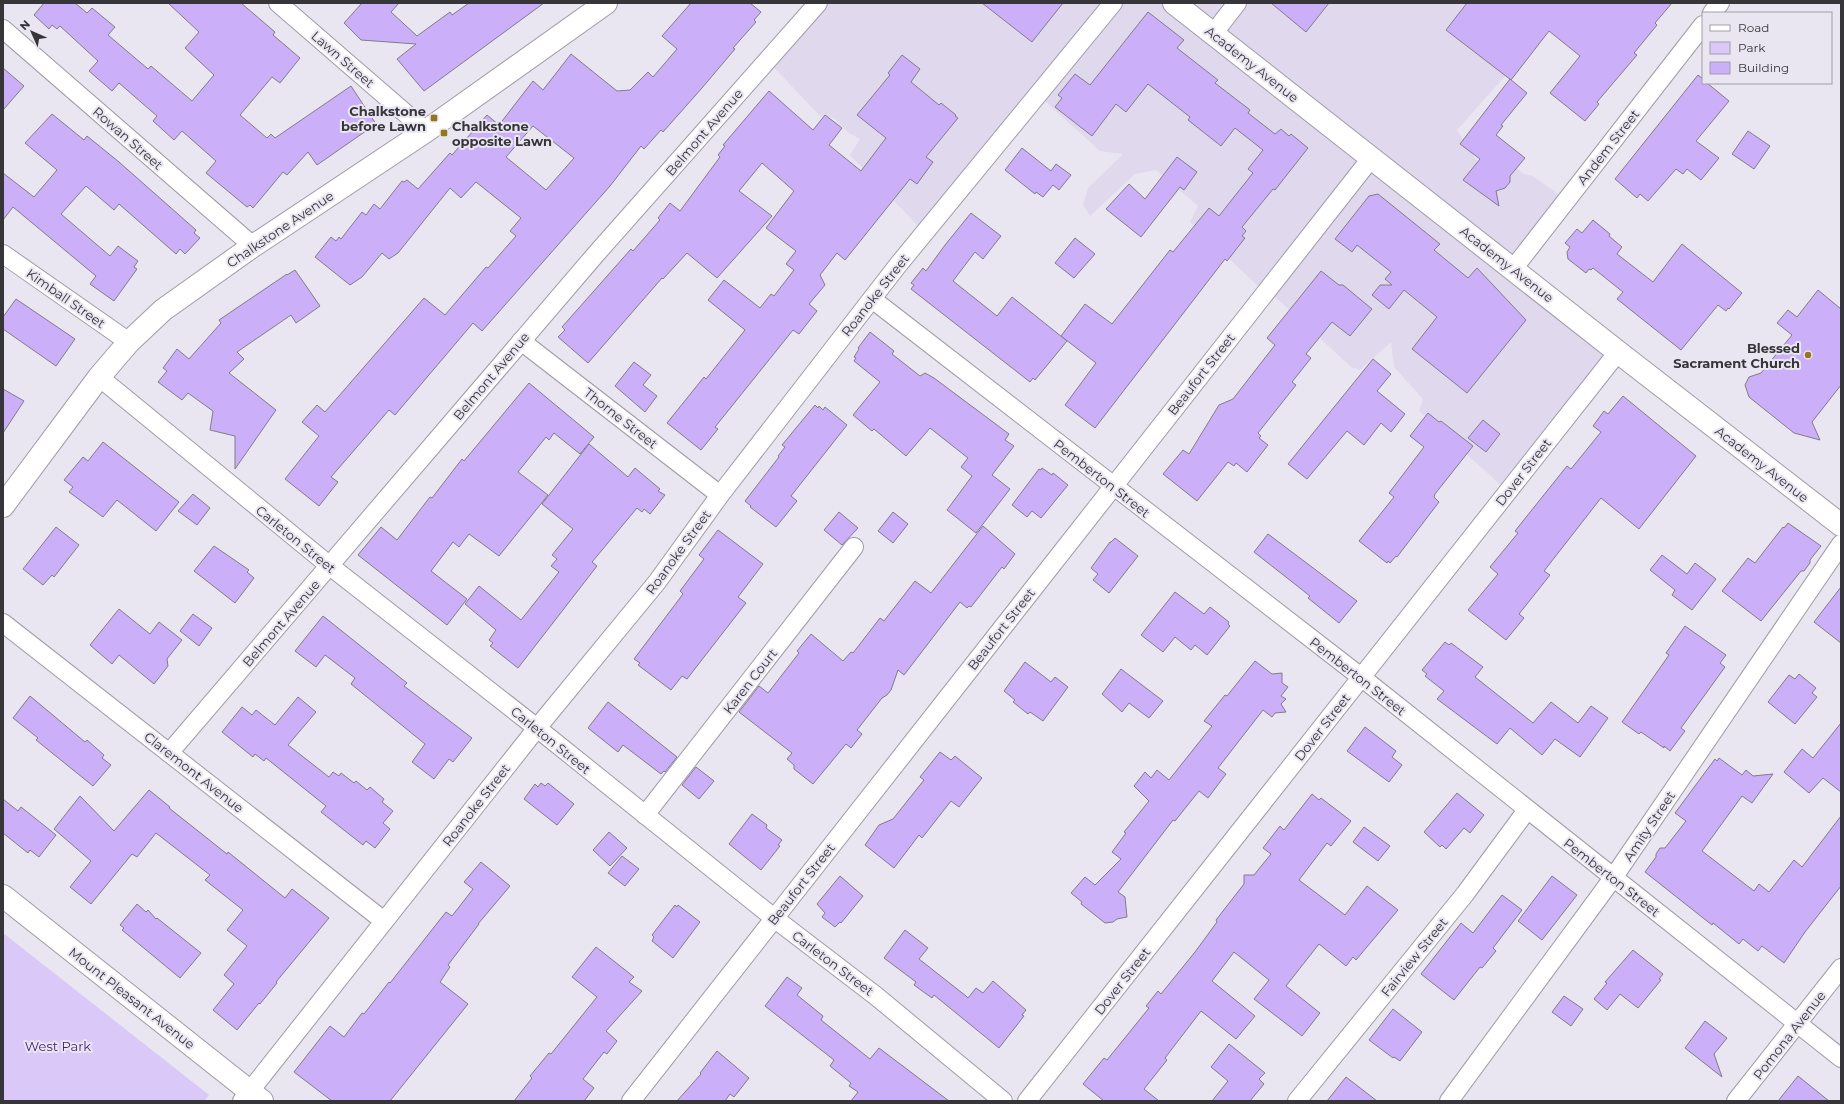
<svg xmlns="http://www.w3.org/2000/svg" width="1844" height="1104" font-family="Montserrat,sans-serif">
<style>
.built{fill:#e0d9ed}
.green{fill:#d9c8f8}
.building{fill:#cbaff9;stroke:#807d88;fill-rule:evenodd}
.lines{fill:none;stroke-linecap:round;stroke-linejoin:round}
.minor-casing{stroke:#9f9ba7;stroke-width:20}
.tertiary-casing{stroke:#9f9ba7;stroke-width:24}
.secondary-casing{stroke:#9f9ba7;stroke-width:24}
.minor{stroke:#fff;stroke-width:18}
.tertiary{stroke:#fff;stroke-width:22}
.secondary{stroke:#fff;stroke-width:22}
.poi-dot{fill:#92771e;stroke:#e9e5f1;stroke-width:1.5}
.labels{text-anchor:middle;stroke-width:4;stroke-linejoin:round;paint-order:stroke}
.street-label{font-size:13px;fill:#363539;stroke:#e9e5f1}
.poi-label{font-size:13px;font-weight:bold;fill:#363539;stroke:#e9e5f1;text-anchor:end}
.park-label{font-size:13px;fill:#461e72;stroke:#e9e5f1}
</style>
<rect width="100%" height="100%" fill="#e9e5f1"/>
<path class="built" d="M816,3H1570L1457,130L1478,163L1511,164L1524,174L1533,176L1562,197L1515,262L1615,347L1504,488L1419,411L1423,399L1394,367L1391,342L1360,370L1351,367L1271,293L1259,287L1190,222L1198,206L1156,170L1135,174L1090,216L1083,205L1088,188L1123,154L1100,151L1037,94L920,228L850,155L860,139L849,133L834,118L820,116L767,60Z"/>
<path class="green" d="M3,933L209,1095L204,1101H3Z"/>
<g class="building">
<path d="M44,3H75L87,13L92,8L115,27L108,35L148,69L151,66L192,101L214,75L185,48L199,32L168,3H241L275,32L273,35L300,58L280,83L272,77L240,115L267,138L271,134L275,138L351,86L376,124L317,165L308,152L287,175L283,172L253,208L250,205L247,207L206,173L216,161L182,131L174,140L153,121L157,116L119,83L112,91L89,71L98,61L60,26L57,29L52,25L49,29L34,15Z"/>
<path d="M362,3H399L391,12L417,36L450,12L452,15L469,3H544L424,91L397,59L416,44L361,40L344,23Z"/>
<path d="M691,3H750L761,12L754,20L756,22L733,48L735,49L702,88L663,132L661,130L644,149L641,146L610,186L482,331L473,323L395,415L389,410L331,477L338,482L319,506L285,479L319,436L302,422L317,405L325,412L424,298L445,315L486,267L488,268L516,236L510,231L521,218L476,182L461,198L450,188L398,253L389,259L382,253L362,277L350,285L315,257L331,237L336,241L339,237L341,239L362,212L366,215L374,204L380,209L402,181L404,182L407,180L418,189L450,153L452,155L487,115L499,125L533,81L543,90L571,54L617,91L630,90L648,72L653,77L677,49L662,36ZM533,126L574,158L546,190L506,157Z"/>
<path d="M982,3H1063L1032,42Z"/>
<path d="M1271,3H1329L1306,32Z"/>
<path d="M1467,3H1672L1655,23L1657,25L1634,53L1637,55L1597,102L1599,104L1585,121L1550,93L1580,56L1549,31L1511,80L1446,30Z"/>
<path d="M1148,12L1184,40L1177,48L1218,80L1215,83L1250,110L1248,113L1275,134L1281,129L1289,136L1291,134L1308,148L1275,190L1273,189L1242,227L1246,231L1242,236L1245,238L1227,261L1225,259L1095,428L1065,405L1096,363L1061,336L1085,304L1112,324L1170,250L1173,252L1209,208L1219,216L1253,173L1248,169L1263,150L1235,128L1221,146L1188,120L1190,117L1148,84L1126,112L1116,104L1092,136L1055,107L1062,98L1058,95L1075,74L1090,85Z"/>
<path d="M902,55L920,69L911,82L939,105L941,103L956,115L955,116L958,118L926,157L933,162L917,184L910,179L845,260L837,253L820,275L825,285L809,304L817,311L799,334L793,330L715,427L718,429L701,450L667,423L704,377L706,379L745,330L708,300L724,280L760,308L771,294L774,296L794,270L786,264L796,251L766,228L794,191L762,163L739,191L772,216L717,278L687,253L663,279L662,278L588,363L558,337L565,330L562,327L631,249L633,251L660,220L658,218L670,203L680,211L720,157L718,155L725,146L723,145L769,91L813,130L825,115L842,128L829,145L861,171L886,138L857,115L890,75L888,73Z"/>
<path d="M3,68L24,86L3,110Z"/>
<path d="M1698,75L1703,79V83H1707L1729,101L1696,141L1719,158L1701,180L1687,169L1683,174L1676,169L1648,201L1640,194L1637,198L1615,179Z"/>
<path d="M1510,79L1527,93L1501,125L1503,126L1496,135L1525,158L1510,176V182L1505,188L1496,191L1499,206L1463,180L1480,159L1460,144Z"/>
<path d="M52,114L84,140L87,136L119,162L196,230L194,233L200,238L185,254L180,249L176,254L119,204L114,210L86,186L61,214L110,256L118,246L138,261L134,267L137,269L114,301L90,284L96,276L13,207L3,220V173L34,197L57,170L25,143Z"/>
<path d="M1748,131L1770,146L1754,169L1732,154Z"/>
<path d="M1022,148L1051,171L1056,164L1071,175L1059,190L1053,185L1043,197L1036,192L1035,194L1005,170Z"/>
<path d="M1177,157L1197,172L1184,190L1180,187L1141,237L1106,209L1129,184L1145,199Z"/>
<path d="M1378,194L1440,244L1434,250L1468,278L1477,268L1526,320L1467,393L1412,349L1437,317L1404,290L1389,309L1372,295L1380,285H1392L1385,279L1391,272L1357,245L1352,252L1335,239L1369,196Z"/>
<path d="M971,213L1001,236L983,259L975,252L953,281L997,316L1012,297L1067,341L1035,380L1033,378L1030,382L911,289L914,285L911,283L923,268L926,271L945,245Z"/>
<path d="M1593,220L1610,234L1609,236L1622,247L1617,254L1653,282L1682,244L1742,293L1729,309L1728,308L1726,311L1718,305L1681,350L1617,299L1623,292L1593,268L1591,270L1589,269L1586,273L1568,259L1567,252L1570,247L1565,243L1577,229L1582,233Z"/>
<path d="M1075,238L1095,254L1074,278L1055,263Z"/>
<path d="M295,270L320,306L296,323L291,315L237,352L244,359L229,373L276,410L235,469V436L210,430L213,411L188,393L182,400L158,382L167,371L163,368L177,349L189,359L221,323L219,320L287,274V275Z"/>
<path d="M1321,271L1339,285H1343L1372,309L1350,336L1332,322L1306,354L1311,358L1292,382L1296,385L1258,433L1261,436L1259,438L1268,445L1247,472L1236,463L1234,466L1228,462L1197,501L1163,474L1183,450L1189,454L1219,405L1233,399L1275,345L1267,338Z"/>
<path d="M1818,290L1841,309V385L1812,422L1820,440L1794,433L1749,397L1745,385L1749,377L1761,373L1792,335L1777,323L1788,310L1797,317Z"/>
<path d="M16,299L75,339L56,366L3,329V317Z"/>
<path d="M870,332L894,351L892,354L920,376L925,373L934,378L1009,434L1005,440L1014,446L992,475L1010,489L976,533L947,510L972,476L961,467L968,458L930,428L906,456L874,429L872,431L853,415L880,382L854,361L856,358L854,357L859,349L858,348Z"/>
<path d="M1373,359L1391,374L1377,391L1405,414L1391,432L1381,423L1364,445L1347,431L1307,479L1288,464Z"/>
<path d="M634,362L651,375L643,385L657,396L645,412L615,386Z"/>
<path d="M529,383L594,437L580,454L554,433L549,440L546,437L518,472L548,495L499,556L469,534L459,547L453,542L431,571L467,599L447,625L358,555L381,527L397,540L430,497L432,498L462,459L464,461Z"/>
<path d="M3,389L24,401L3,433Z"/>
<path d="M1623,396L1696,456L1639,529L1601,498L1544,571L1550,575L1519,614L1524,618L1506,640L1468,610L1498,574L1490,567L1518,533L1515,531L1567,466L1571,469L1601,432L1593,426L1604,411L1608,414Z"/>
<path d="M815,405L818,408L819,406L823,410L825,407L847,425L791,496L797,501L776,527L750,507L751,506L745,501L779,457L778,456L785,447L782,445Z"/>
<path d="M1428,413L1439,422L1441,421L1473,446L1435,494L1434,497L1439,502L1397,557L1396,556L1390,563L1388,561L1387,563L1359,541L1394,497L1389,493L1424,447L1410,436Z"/>
<path d="M1483,420L1500,434L1486,452L1468,438Z"/>
<path d="M103,442L179,502L156,531L117,500L103,517L69,492L73,487L64,480L83,457L88,461Z"/>
<path d="M589,444L628,477L635,468L660,489L658,491L665,495L650,514L644,509L642,512L637,508L592,562L597,566L518,668L490,646L493,643L489,640L496,630L465,604L479,586L521,620L559,572L551,566L557,559L552,555L573,529L542,504Z"/>
<path d="M1042,468L1052,475L1053,473L1068,485L1041,518L1032,511L1027,517L1012,505L1039,469L1041,470Z"/>
<path d="M193,494L210,508L197,525L178,511Z"/>
<path d="M839,512L858,528L842,545L824,530Z"/>
<path d="M893,512L908,524L893,543L878,531Z"/>
<path d="M1788,523L1821,546L1810,560V563L1804,571H1801L1761,621L1722,591L1748,558L1755,563L1783,527L1784,528Z"/>
<path d="M983,526L1015,554L1004,569L1002,567L971,607L969,606L967,608L960,602L904,675L898,670L891,690L887,695L882,698L857,730L862,734L851,748L846,744L813,784L794,769V765L787,759L792,753L739,712L759,686L768,693L799,653L797,651L811,634L843,661L851,652L853,653L880,618L884,621L915,581L931,593Z"/>
<path d="M56,527L79,545L54,577L52,575L43,585L23,569Z"/>
<path d="M718,530L763,564L738,597L746,603L687,679L682,676L671,690L638,665L640,663L634,659L683,594L680,591L704,559L699,555Z"/>
<path d="M1268,534L1357,601L1339,623L1308,598L1310,596L1254,552Z"/>
<path d="M1115,538L1138,556L1109,593L1093,580L1098,574L1091,568L1110,542H1111Z"/>
<path d="M214,546L249,570L247,572L254,578L235,603L194,571Z"/>
<path d="M1662,555L1687,574L1695,563L1716,579L1692,610L1672,595L1675,590L1650,570Z"/>
<path d="M1841,587V643L1814,622Z"/>
<path d="M1175,592L1204,614L1210,607L1229,622L1228,624L1230,626L1207,655L1195,645L1191,650L1175,637L1163,652L1141,635Z"/>
<path d="M119,609L150,634L159,622L182,640L167,659L168,666L154,684L119,655L112,664L90,645Z"/>
<path d="M193,614L212,628L199,646L180,631Z"/>
<path d="M323,616L407,683L404,686L472,738L453,762L449,759L434,779L412,762L425,744L351,684L355,678L325,655L316,667L295,651Z"/>
<path d="M1685,626L1726,655L1720,663L1725,667L1681,728L1685,731L1670,751L1664,746V748L1641,732L1639,734L1622,722L1669,655L1666,653Z"/>
<path d="M1445,642L1449,645L1451,643L1483,667L1475,677L1533,723L1551,702L1578,723L1591,706L1608,718L1580,757L1555,739L1542,755L1510,728L1497,744L1437,699L1444,691L1425,676L1427,674L1422,670Z"/>
<path d="M1255,661L1272,674L1282,673V683L1288,687L1281,696L1286,699L1281,704L1286,712L1275,713L1272,717L1263,710L1218,768L1226,774L1208,798L1199,791L1175,821L1173,820L1118,892L1125,897L1127,917L1117,919L1113,922L1105,923L1081,904L1082,902L1071,893L1085,877L1095,885L1121,859L1112,852L1126,833L1124,832L1149,801L1134,786L1145,772L1151,778L1157,770L1169,780L1212,726L1204,721L1225,695L1227,696Z"/>
<path d="M1025,662L1051,682L1055,677L1068,687L1043,721L1030,712L1028,714L1013,702L1015,700L1004,691Z"/>
<path d="M1121,669L1163,701L1149,718L1129,703L1122,712L1102,694Z"/>
<path d="M1799,674L1816,688L1812,693L1817,697L1795,724L1768,702L1789,675L1795,679Z"/>
<path d="M30,696L85,742L87,740L104,755L102,758L111,765L93,786L36,740L38,738L13,718Z"/>
<path d="M298,697L316,712L288,745L329,777L333,772L339,776L341,773L354,783L356,781L367,790L370,787L384,799L382,802L393,811L383,823L390,829L375,848L366,841L363,845L321,812L326,806L266,758L264,761L255,754L253,757L222,732L242,707L252,715L256,710L275,725Z"/>
<path d="M608,702L677,757L665,772L664,771L661,774L623,745L618,752L588,728Z"/>
<path d="M1841,723V792L1823,778L1809,793L1784,772L1802,749L1813,758Z"/>
<path d="M1365,727L1396,751L1392,757L1402,765L1389,782L1347,751Z"/>
<path d="M940,752L951,760L955,756L982,778L959,807L951,801L922,838L919,835L894,868L865,845L879,825L893,819L924,780L920,777Z"/>
<path d="M1719,758L1742,775L1746,770L1753,776L1773,774L1752,803L1742,796L1702,851L1754,891L1759,884L1769,892L1794,860L1802,867L1841,816V886L1805,932L1784,963L1762,946L1758,951L1743,939L1739,944L1713,923L1712,925L1645,872L1656,857V854L1660,848H1665L1686,821L1675,813L1715,759L1717,761Z"/>
<path d="M696,767L714,781L699,799L682,785Z"/>
<path d="M541,783L545,786L548,783L574,804L557,825L524,799L535,784L538,787Z"/>
<path d="M149,790L170,807L169,808L227,854L228,852L285,898L292,889L329,918L276,982L277,983L260,1004L259,1003L237,1030L213,1010L234,984L224,975L247,946L227,930L243,910L205,880L210,875L156,833L137,857L132,854L91,904L70,887L91,861L54,829L80,796L114,831Z"/>
<path d="M1457,793L1484,815L1470,833L1464,828L1446,849L1442,845L1440,847L1424,832Z"/>
<path d="M1312,794L1319,800L1321,798L1351,821L1331,846L1327,843L1299,880L1345,915L1367,886L1398,910L1356,960L1353,957L1346,966L1319,944L1286,986L1320,1013L1302,1036L1254,999L1269,980L1234,952L1212,981L1255,1016L1236,1039L1201,1011L1165,1058L1167,1060L1144,1089L1159,1101H1104L1083,1084L1104,1058L1107,1060L1149,1008L1146,1006L1158,991L1161,994L1195,952L1217,922L1216,920L1244,884V875H1254L1271,854L1263,848L1280,826L1284,830Z"/>
<path d="M3,799L18,811L21,807L56,835L39,857L30,850L28,853L3,833Z"/>
<path d="M752,814L767,825L766,828L782,840L778,845L780,846L761,870L729,844Z"/>
<path d="M1364,827L1390,846L1378,861L1353,842Z"/>
<path d="M609,832L627,848L610,866L593,850Z"/>
<path d="M622,856L639,869L625,886L608,873Z"/>
<path d="M481,862L510,886L478,924H479L448,965L450,967L440,982L468,1004L390,1101H332L294,1072L330,1026L344,1037L362,1013L364,1014L389,982L390,983L446,912L452,916L473,889L464,882Z"/>
<path d="M840,876L863,896L841,923L840,922L835,927L822,917L825,913L817,904Z"/>
<path d="M1552,876L1577,895L1542,940L1518,921Z"/>
<path d="M1502,895L1522,910L1493,948L1496,951L1482,968L1480,967L1454,1000L1421,974L1461,923L1473,933Z"/>
<path d="M137,904L146,912L148,910L156,919L157,918L201,953L180,978L122,930L124,928L120,925Z"/>
<path d="M675,905L677,907L678,905L700,922L673,958L652,941L654,937L652,935Z"/>
<path d="M905,930L928,948L919,959L966,996L968,998L976,988L983,993L993,981L1026,1010L1022,1015L1024,1016L999,1048L934,995L932,998L914,985L916,982L884,958Z"/>
<path d="M596,947L634,977L629,982L642,991L606,1031L617,1041L607,1054L604,1052L583,1079L594,1088L584,1101H514L532,1078L530,1076L549,1053L551,1054L597,997L572,977Z"/>
<path d="M1633,950L1663,974L1659,979L1661,980L1638,1008L1620,994L1607,1010L1594,999L1607,983L1605,982Z"/>
<path d="M787,977L802,988L797,995L823,1016L821,1020L870,1059L879,1048L949,1101H851L858,1092L849,1086L851,1083L830,1066L834,1060L765,1006Z"/>
<path d="M1564,996L1583,1009L1571,1026L1552,1012Z"/>
<path d="M1393,1009L1422,1032L1400,1061L1394,1057L1393,1058L1369,1040Z"/>
<path d="M1705,1021L1727,1038L1714,1054L1722,1077L1685,1048Z"/>
<path d="M1229,1044L1265,1073L1259,1079L1264,1084L1250,1101H1212L1228,1081L1211,1067Z"/>
<path d="M717,1051L749,1078L734,1097L730,1094L725,1101H677L701,1074L700,1073Z"/>
<path d="M1798,1076L1829,1101H1778Z"/>
<path d="M1346,1077L1377,1101H1327Z"/>
</g>
<g class="lines">
<g class="minor-casing">
<g id="minor">
<path d="M278,3L426,131"/>
<path d="M1712,13L1720,3"/>
<path d="M3,29L253,246"/>
<path d="M1213,34L1237,3"/>
<path d="M3,254L129,342"/>
<path d="M1513,269L1703,25"/>
<path d="M872,299L1361,677L1841,1058"/>
<path d="M521,341L720,495"/>
<path d="M99,377L330,566L537,728L774,918L876,996L1003,1101"/>
<path d="M3,623L384,921"/>
<path d="M169,753L596,254L818,3"/>
<path d="M645,815L854,547"/>
<path d="M242,1101L537,728L657,582L720,495L898,265L1113,3"/>
<path d="M631,1101L1372,157"/>
<path d="M1027,1101L1618,352"/>
<path d="M1297,1101L1465,894L1527,810"/>
<path d="M1449,1101L1613,878L1841,544"/>
<path d="M1736,1101L1841,968"/>
</g>
</g>
<g class="tertiary-casing">
<path id="tertiary" d="M1174,3L1618,352L1841,525"/>
</g>
<g class="secondary-casing">
<g id="secondary">
<path d="M3,506L99,377L129,342L163,310L253,246L426,131L606,3"/>
<path d="M3,896L262,1101"/>
</g>
</g>
<use href="#minor" class="minor"/>
<use href="#tertiary" class="tertiary"/>
<use href="#secondary" class="secondary"/>
</g>
<g class="poi-dot">
<rect x="430" y="114" width="8" height="8" rx="2"/>
<rect x="440" y="129" width="8" height="8" rx="2"/>
<circle cx="1808" cy="355" r="4"/>
</g>
<g class="labels">
<g class="street-label">
<text transform="translate(343 59) rotate(41)" y="5">Lawn Street</text>
<text transform="translate(1252 64) rotate(38)" y="5">Academy Avenue</text>
<text transform="translate(704 132) rotate(-49)" y="5">Belmont Avenue</text>
<text transform="translate(128 138) rotate(41)" y="5">Rowan Street</text>
<text transform="translate(1608 147) rotate(-52)" y="5">Andem Street</text>
<text transform="translate(280 229) rotate(-34)" y="5">Chalkstone Avenue</text>
<text transform="translate(1507 264) rotate(38)" y="5">Academy Avenue</text>
<text transform="translate(875 295) rotate(-52)" y="5">Roanoke Street</text>
<text transform="translate(66 298) rotate(35)" y="5">Kimball Street</text>
<text transform="translate(1201 374) rotate(-52)" y="5">Beaufort Street</text>
<text transform="translate(491 376) rotate(-50)" y="5">Belmont Avenue</text>
<text transform="translate(621 418) rotate(38)" y="5">Thorne Street</text>
<text transform="translate(1762 464) rotate(38)" y="5">Academy Avenue</text>
<text transform="translate(1523 472) rotate(-52)" y="5">Dover Street</text>
<text transform="translate(1102 478) rotate(38)" y="5">Pemberton Street</text>
<text transform="translate(296 539) rotate(39)" y="5">Carleton Street</text>
<text transform="translate(678 552) rotate(-54)" y="5">Roanoke Street</text>
<text transform="translate(281 623) rotate(-49)" y="5">Belmont Avenue</text>
<text transform="translate(1001 629) rotate(-52)" y="5">Beaufort Street</text>
<text transform="translate(1358 676) rotate(38)" y="5">Pemberton Street</text>
<text transform="translate(750 681) rotate(-52)" y="5">Karen Court</text>
<text transform="translate(1322 727) rotate(-52)" y="5">Dover Street</text>
<text transform="translate(551 740) rotate(39)" y="5">Carleton Street</text>
<text transform="translate(194 772) rotate(38)" y="5">Claremont Avenue</text>
<text transform="translate(476 805) rotate(-52)" y="5">Roanoke Street</text>
<text transform="translate(1649 826) rotate(-56)" y="5">Amity Street</text>
<text transform="translate(1612 877) rotate(38)" y="5">Pemberton Street</text>
<text transform="translate(801 884) rotate(-52)" y="5">Beaufort Street</text>
<text transform="translate(1414 957) rotate(-51)" y="5">Fairview Street</text>
<text transform="translate(833 963) rotate(37)" y="5">Carleton Street</text>
<text transform="translate(1122 981) rotate(-52)" y="5">Dover Street</text>
<text transform="translate(132 998) rotate(38)" y="5">Mount Pleasant Avenue</text>
<text transform="translate(1789 1035) rotate(-52)" y="5">Pomona Avenue</text>
</g>
<g class="poi-label">
<text x="426" y="116">Chalkstone<tspan x="426" dy="15">before Lawn</tspan></text>
<text x="452" y="131" text-anchor="start">Chalkstone<tspan x="452" dy="15">opposite Lawn</tspan></text>
<text x="1800" y="353">Blessed<tspan x="1800" dy="15">Sacrament Church</tspan></text>
</g>
<g class="park-label">
<text x="58" y="1051">West Park</text>
</g>
</g>
<rect width="1844" height="1104" fill="none" stroke="#363539" stroke-width="8"/>
<rect x="1702" y="12" width="130" height="72" fill="#e9e5f1" stroke="#a19fa7"/>
<rect x="1710" y="25" width="20" height="6" fill="#ffffff" stroke="#a19fa7"/>
<text x="1738" y="32" font-size="12" fill="#363539">Road</text>
<rect x="1710" y="42" width="20" height="12" fill="#d9c8f8" stroke="#a19fa7"/>
<text x="1738" y="52" font-size="12" fill="#363539">Park</text>
<rect x="1710" y="62" width="20" height="12" fill="#cbaff9" stroke="#a19fa7"/>
<text x="1738" y="72" font-size="12" fill="#363539">Building</text>
<g transform="translate(32 32) rotate(315)" stroke="#e9e5f1" stroke-width="3" paint-order="stroke">
<path d="M0-3L7 15L0 10L-7 15Z" fill="#363539"/>
<text y="-6" font-size="11" font-weight="bold" text-anchor="middle" fill="#363539">N</text>
</g>
</svg>
